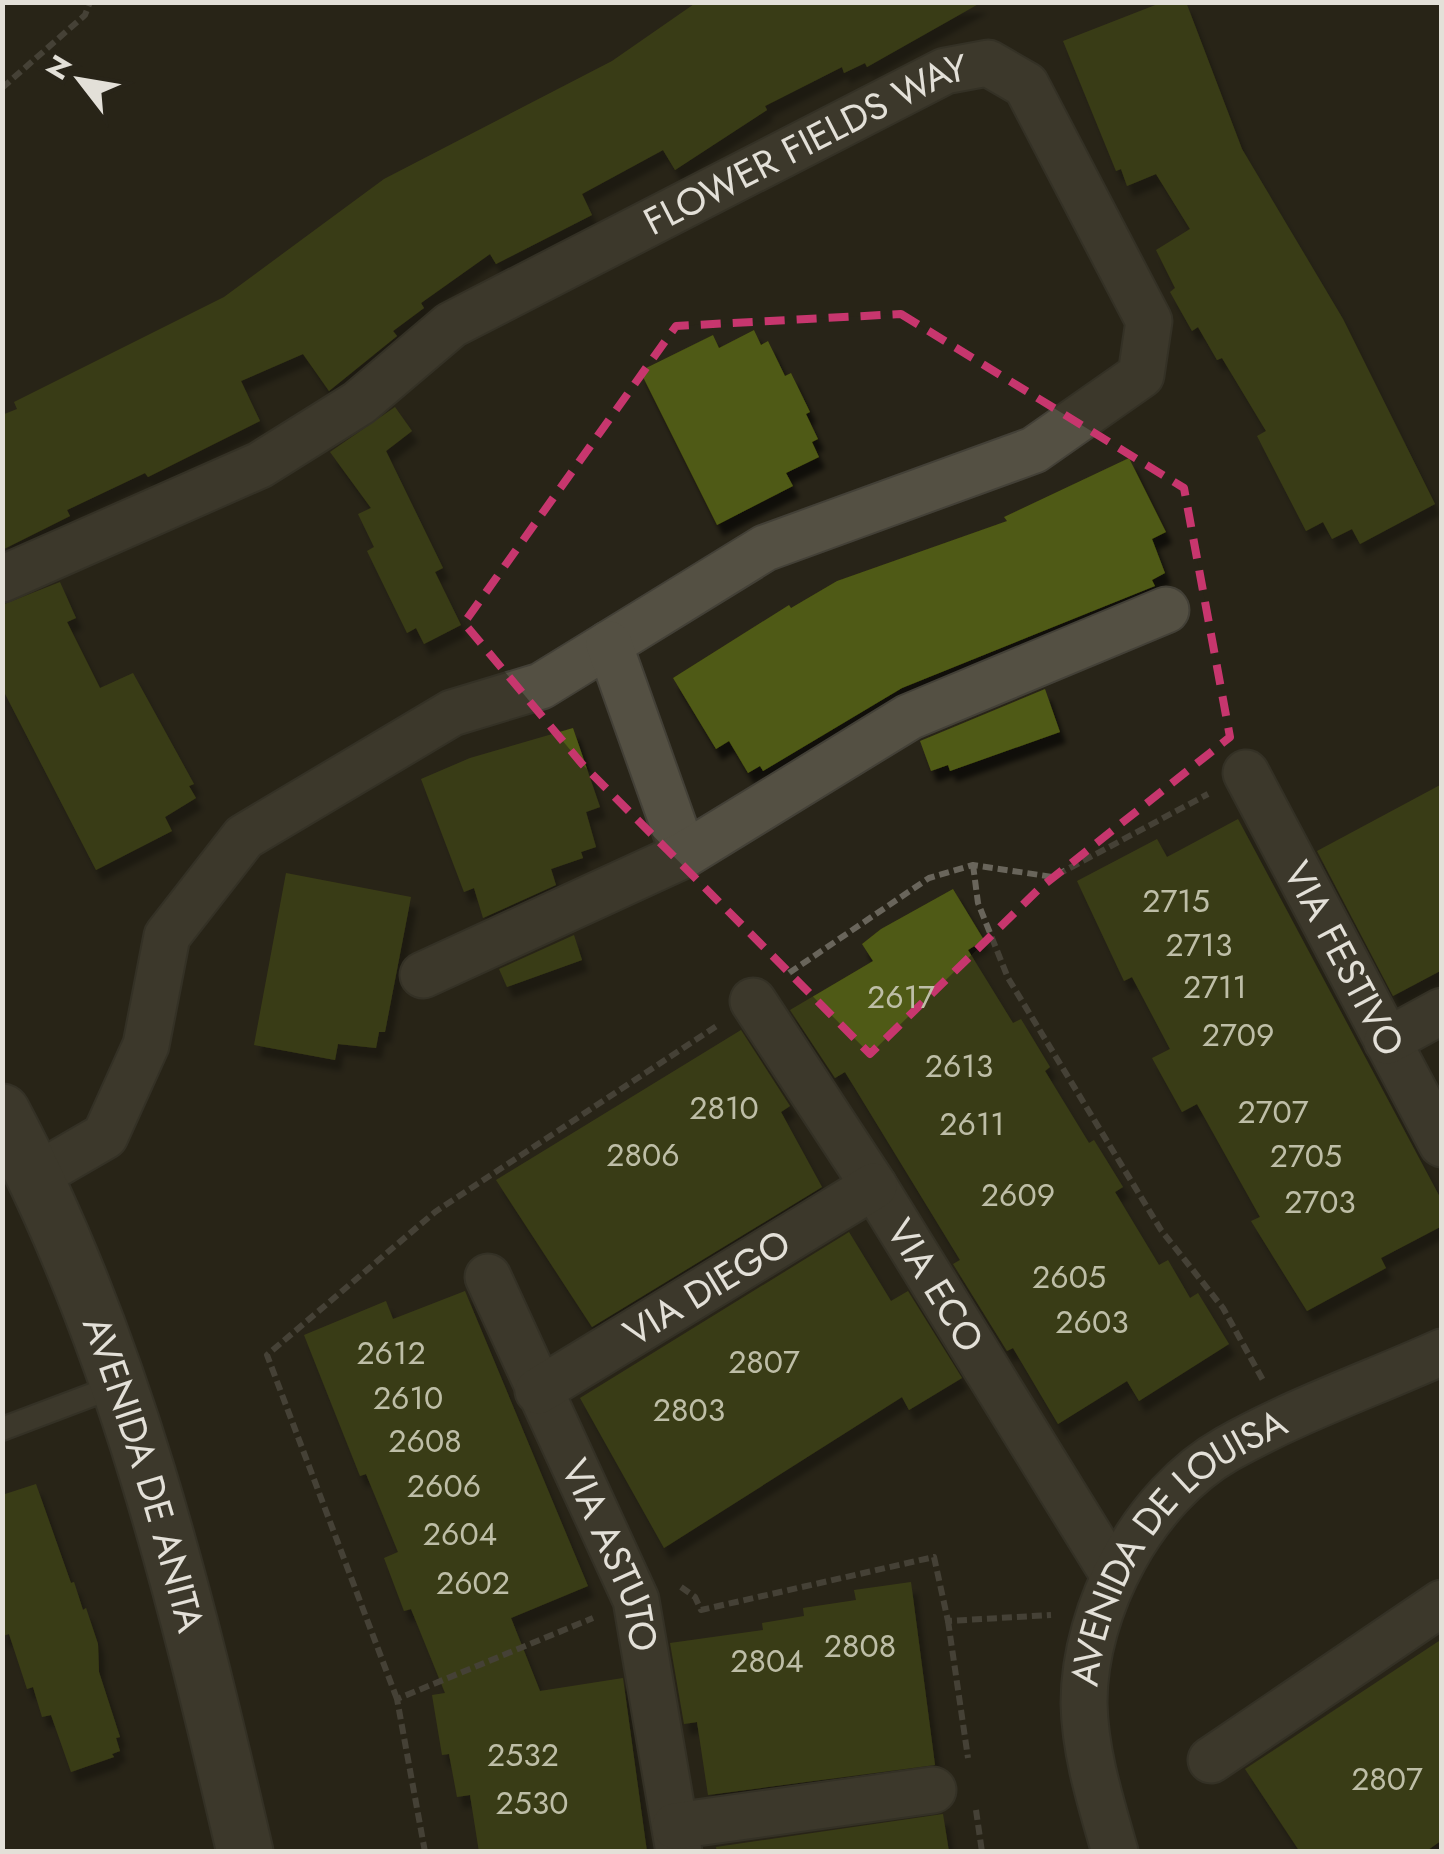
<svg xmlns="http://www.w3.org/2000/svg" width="1444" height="1854" font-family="Jost,sans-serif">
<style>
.building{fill:#505a13;filter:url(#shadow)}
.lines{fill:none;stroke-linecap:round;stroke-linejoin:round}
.service-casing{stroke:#434037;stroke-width:26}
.minor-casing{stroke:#434037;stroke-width:49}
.tertiary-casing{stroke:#434037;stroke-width:59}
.path{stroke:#69655b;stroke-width:6;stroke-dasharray:10 5;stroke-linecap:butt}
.service{stroke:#545043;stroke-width:22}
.minor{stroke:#545043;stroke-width:45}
.tertiary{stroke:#545043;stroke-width:55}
.marked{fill:none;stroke:#c7366e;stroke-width:8;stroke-dasharray:20 12;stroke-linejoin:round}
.labels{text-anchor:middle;stroke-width:9;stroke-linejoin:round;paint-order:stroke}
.number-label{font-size:32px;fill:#bebea7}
.street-label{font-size:38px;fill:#e3e0d8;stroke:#282418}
</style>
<defs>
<filter id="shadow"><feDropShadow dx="6" dy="11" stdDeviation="2.5" flood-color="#0009"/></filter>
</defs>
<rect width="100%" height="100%" fill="#282418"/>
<g class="building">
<path d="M697,2H982L867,67L865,63L844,73L842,67L765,106L767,110L675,170L663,150L582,194L592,215L496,264L490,254L421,303L424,308L393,331L397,336L329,391L303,354L241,381L260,421L148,477L145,473L67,510L70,516L2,550V415L17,409L14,402L224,297L384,179L612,61Z"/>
<path d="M1163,2H1186L1242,149L1343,319L1435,504L1360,544L1352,529L1332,539L1323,522L1306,531L1257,436L1266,431L1222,358L1217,360L1198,327L1192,331L1170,292L1175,288L1156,250L1190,229L1156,174L1127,186L1121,169L1116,171L1063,41Z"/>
<path d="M754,330L761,345L768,341L785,376L791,373L810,412L806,414L818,439L812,442L819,457L786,473L793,486L717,525L640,371L713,335L719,348Z"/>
<path d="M395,407L412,431L386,451L443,568L435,572L461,625L424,644L416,628L407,633L367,551L374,547L358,514L371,508L330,452Z"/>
<path d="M1129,458L1166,532L1152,539L1165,573L1152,580L1155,586L902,688L763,771L760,766L748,773L729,741L716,749L673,678L789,605L791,608L837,581L1007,521L1004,517Z"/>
<path d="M60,582L76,618L67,622L100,688L133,673L194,784L189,786L196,798L165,817L172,831L96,870L2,688V605Z"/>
<path d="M1045,689L1060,732L950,771L948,765L931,771L920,741Z"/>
<path d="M573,728L600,807L586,812L596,847L581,852L583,858L551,869L556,885L483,918L474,888L464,892L421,779L470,758Z"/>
<path d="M1442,784V970L1393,996L1317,851Z"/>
<path d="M1238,819L1442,1201V1226L1381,1258L1386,1268L1307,1311L1251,1221L1260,1217L1197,1104L1182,1112L1152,1058L1170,1049L1132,977L1124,981L1077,881L1157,839L1167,857Z"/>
<path d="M286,873L411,897L385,1032H379L376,1048L338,1044L335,1060L254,1045Z"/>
<path d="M953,889L984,940L968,950L1013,1023L1021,1019L1050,1067L1045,1071L1089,1143L1094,1140L1123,1187L1115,1192L1159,1265L1168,1260L1190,1298L1198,1293L1229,1344L1139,1401L1127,1381L1058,1424L1013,1348L1007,1351L953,1264L960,1260L845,1072L835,1078L790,1010L873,961L862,944L881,929Z"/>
<path d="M574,935L582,960L507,987L499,969Z"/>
<path d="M741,1030L790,1106L781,1112L822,1187L592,1327L496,1180Z"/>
<path d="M849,1232L891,1301L908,1291L962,1378L909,1410L902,1397L664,1548L580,1398Z"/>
<path d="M465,1291L588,1586L511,1618L540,1691L623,1678L647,1852H479L470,1795L457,1797L449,1754L442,1755L432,1695L445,1693L411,1609L404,1611L384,1558L398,1552L366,1474L360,1476L304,1335L386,1301L393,1319Z"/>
<path d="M36,1484L71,1583L74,1582L83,1610L86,1608L98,1644L99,1672L120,1737L116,1738L120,1751L112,1754L114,1757L71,1772L51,1715L42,1717L33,1687L27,1689L9,1634L2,1636V1495Z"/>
<path d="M911,1582L935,1765L708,1795L697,1722L684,1724L670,1643L763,1630L762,1623L804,1616L803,1608L856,1600L854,1590Z"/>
<path d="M1442,1639V1840L1425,1852H1300L1245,1769Z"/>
<path d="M943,1814L949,1852H717L716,1847Z"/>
</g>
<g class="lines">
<g class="service-casing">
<path id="service" d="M2,1429L121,1384"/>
</g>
<g class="minor-casing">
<g id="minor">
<path id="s1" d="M2,579L260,465L359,403L451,325L945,71L988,63L1026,85L1149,321L1141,375L1034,450L765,548L541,686L452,713L244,837L167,936L146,1045L105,1136L36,1176"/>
<path d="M609,644L684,855"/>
<path id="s2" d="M1246,773L1442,1144"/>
<path d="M423,975L684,855L909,717L1166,610"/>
<path id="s3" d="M753,1001L874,1186L1113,1574"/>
<path d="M1387,1041L1442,1011"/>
<path id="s4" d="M488,1277L636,1600L679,1852"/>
<path id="s5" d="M538,1391L874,1186"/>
<path d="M1211,1760L1442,1603"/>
<path d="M675,1826L933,1790"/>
<path id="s6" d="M1115,1852C1101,1803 1085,1754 1084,1703C1084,1608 1144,1496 1227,1449C1294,1411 1371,1384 1442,1352"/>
</g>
</g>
<g class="tertiary-casing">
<g id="tertiary">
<path id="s7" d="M2,1112C125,1344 186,1598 245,1852"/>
</g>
</g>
<g class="path">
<path d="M2,88L85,15L90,2"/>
<path d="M973,865L978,903L1008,978L1161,1230L1223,1308L1264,1382"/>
<path d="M789,973L929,878L973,865L1053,877L1208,794"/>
<path d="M681,1587L695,1597L701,1610L934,1557L948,1621L1051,1615"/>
<path d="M948,1621L968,1758"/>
<path d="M397,1699L267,1355L435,1212L718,1025"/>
<path d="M976,1810L982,1852"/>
<path d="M425,1852L397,1699L593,1618"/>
</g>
<use href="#service" class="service"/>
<use href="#minor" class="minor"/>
<use href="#tertiary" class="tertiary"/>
</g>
<path d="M0 0H1444V1854H0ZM901,314L1184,488L1230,737L1040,888L870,1054L582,764L464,623L676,326Z" fill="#282418" fill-opacity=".55" fill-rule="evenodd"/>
<path class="marked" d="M901,314L1184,488L1230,737L1040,888L870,1054L582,764L464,623L676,326Z"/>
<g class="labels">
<g class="number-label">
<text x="1176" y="912">2715</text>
<text x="1199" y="956">2713</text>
<text x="1215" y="998">2711</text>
<text x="901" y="1008">2617</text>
<text x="1238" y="1046">2709</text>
<text x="959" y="1077">2613</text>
<text x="724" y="1119">2810</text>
<text x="1273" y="1123">2707</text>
<text x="972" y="1135">2611</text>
<text x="643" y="1166">2806</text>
<text x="1306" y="1167">2705</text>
<text x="1018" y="1206">2609</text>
<text x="1320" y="1213">2703</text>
<text x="1069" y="1288">2605</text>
<text x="1092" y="1333">2603</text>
<text x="391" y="1364">2612</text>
<text x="764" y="1373">2807</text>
<text x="408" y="1409">2610</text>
<text x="689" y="1421">2803</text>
<text x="425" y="1452">2608</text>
<text x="444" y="1497">2606</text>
<text x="460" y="1545">2604</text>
<text x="473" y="1594">2602</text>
<text x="860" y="1657">2808</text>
<text x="767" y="1672">2804</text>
<text x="523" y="1766">2532</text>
<text x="1387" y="1790">2807</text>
<text x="532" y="1814">2530</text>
</g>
<g class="street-label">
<text dy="13" stroke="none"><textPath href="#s1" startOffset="918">FLOWER FIELDS WAY</textPath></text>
<text dy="13" stroke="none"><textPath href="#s2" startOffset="210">VIA FESTIVO</textPath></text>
<text dy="13" stroke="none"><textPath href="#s3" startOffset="338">VIA ECO</textPath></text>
<text dy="13" stroke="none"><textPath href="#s5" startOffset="198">VIA DIEGO</textPath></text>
<text dy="13" stroke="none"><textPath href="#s7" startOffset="390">AVENIDA DE ANITA</textPath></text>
<text dy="13" stroke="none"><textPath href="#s4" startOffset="305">VIA ASTUTO</textPath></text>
<text dy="13" stroke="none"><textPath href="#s6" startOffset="345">AVENIDA DE LOUISA</textPath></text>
</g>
</g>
<rect width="1444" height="1854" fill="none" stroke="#e3e0d8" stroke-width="10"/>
<g transform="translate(80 80) rotate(301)" stroke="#282418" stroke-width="8" paint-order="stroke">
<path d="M0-8L18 38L0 25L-18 38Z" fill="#e3e0d8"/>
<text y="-15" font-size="28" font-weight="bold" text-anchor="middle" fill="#e3e0d8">N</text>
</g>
</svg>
